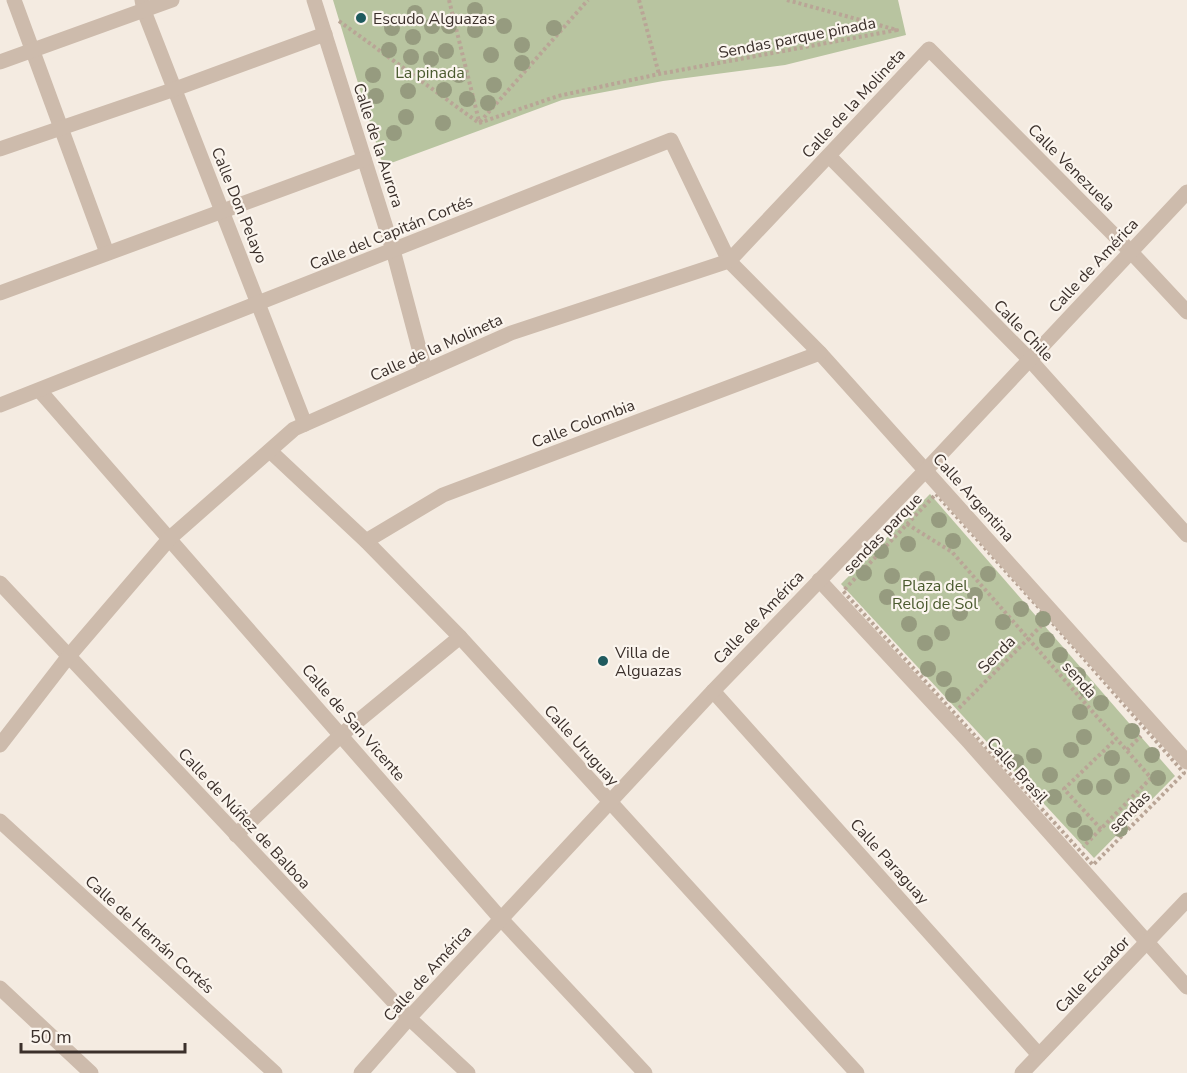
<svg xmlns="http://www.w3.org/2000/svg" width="1187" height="1073" font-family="'Nunito Sans',sans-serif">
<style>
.green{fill:#b8c4a0}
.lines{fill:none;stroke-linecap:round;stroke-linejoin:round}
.path{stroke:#b9a596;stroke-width:4;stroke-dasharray:3 3;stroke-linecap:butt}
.street{stroke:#cdbbac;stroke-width:15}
.tree{fill:#969b7f}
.poi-dot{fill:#1f5a5e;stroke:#fbf5ee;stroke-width:2}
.labels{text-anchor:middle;stroke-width:4.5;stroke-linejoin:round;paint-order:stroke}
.poi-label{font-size:16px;fill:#3b302b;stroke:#fbf5ee;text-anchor:start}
.street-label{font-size:16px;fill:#3b302b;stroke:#fbf5ee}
.park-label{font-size:16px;fill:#4a5a2e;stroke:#fbf5ee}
</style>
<rect width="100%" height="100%" fill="#f4ebe1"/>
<g class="green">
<path d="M333,0H898L906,35L785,65L663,81L562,100L383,166Z"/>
<path d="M930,494L1175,776L1094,858L841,584Z"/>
</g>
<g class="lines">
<g class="path">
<path d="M449,0L479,121"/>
<path d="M639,0L659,74"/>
<path d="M339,21L479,123"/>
<path d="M480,122L588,0"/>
<path d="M479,123L558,96L659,74L897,30L787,0"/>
<path d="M936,494L1049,619L1184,773L1093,865L843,591Z"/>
<path d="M907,524L952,552L1151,778L1083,847"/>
<path d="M959,708L1041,626"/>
<path d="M1127,750L1141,736"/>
<path d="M1101,829L1064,789L1116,739"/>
</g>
<g class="street">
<path d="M14,0L107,253"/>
<path d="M142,0L144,11L305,424"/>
<path d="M314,0L393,250L425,371"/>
<path d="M0,62L172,0"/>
<path d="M0,149L175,89L325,34"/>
<path d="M829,156L1030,360L1187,535"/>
<path d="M0,293L364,159"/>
<path d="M40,391L501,919L645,1073"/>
<path d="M0,405L671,140L729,261L820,353L1187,762"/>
<path d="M270,451L366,541L460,637L857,1073"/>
<path d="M366,541L443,495L820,353"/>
<path d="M819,580L968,741L1187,987"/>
<path d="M0,583L409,1018L468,1073"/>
<path d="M713,691L1039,1055"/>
<path d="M0,745L68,657L170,538L294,429L511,333L729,261L929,49L1130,251L1187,312"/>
<path d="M0,821L275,1073"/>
<path d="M236,835L341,735L460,637"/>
<path d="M0,988L91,1073"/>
<path d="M361,1073L409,1018L713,691L926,470L1187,192"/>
<path d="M1022,1073L1187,900"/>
</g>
</g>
<g class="tree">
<circle cx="475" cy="10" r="8"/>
<circle cx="415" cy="13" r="8"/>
<circle cx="432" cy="26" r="8"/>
<circle cx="449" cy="26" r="8"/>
<circle cx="504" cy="26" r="8"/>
<circle cx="392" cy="28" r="8"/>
<circle cx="554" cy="28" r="8"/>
<circle cx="475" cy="30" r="8"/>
<circle cx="413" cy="37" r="8"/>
<circle cx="522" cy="45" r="8"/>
<circle cx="389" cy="50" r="8"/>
<circle cx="446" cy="51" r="8"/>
<circle cx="491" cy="55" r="8"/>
<circle cx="411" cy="57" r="8"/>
<circle cx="431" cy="59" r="8"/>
<circle cx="522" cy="63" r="8"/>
<circle cx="373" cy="75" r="8"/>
<circle cx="459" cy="75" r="8"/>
<circle cx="494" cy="85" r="8"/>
<circle cx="444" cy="90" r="8"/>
<circle cx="408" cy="91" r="8"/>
<circle cx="376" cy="96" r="8"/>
<circle cx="467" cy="99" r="8"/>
<circle cx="488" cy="103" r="8"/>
<circle cx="406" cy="117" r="8"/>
<circle cx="443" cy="123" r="8"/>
<circle cx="394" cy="133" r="8"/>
<circle cx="939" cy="520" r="8"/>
<circle cx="953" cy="541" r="8"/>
<circle cx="908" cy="544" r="8"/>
<circle cx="881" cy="551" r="8"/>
<circle cx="864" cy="573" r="8"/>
<circle cx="988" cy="574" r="8"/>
<circle cx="892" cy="576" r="8"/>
<circle cx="927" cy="579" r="8"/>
<circle cx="975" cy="595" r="8"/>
<circle cx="887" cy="597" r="8"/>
<circle cx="1021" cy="609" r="8"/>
<circle cx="960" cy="613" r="8"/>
<circle cx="1043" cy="619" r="8"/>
<circle cx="1003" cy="622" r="8"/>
<circle cx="909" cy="624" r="8"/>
<circle cx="942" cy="633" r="8"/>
<circle cx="1047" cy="640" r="8"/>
<circle cx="925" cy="643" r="8"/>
<circle cx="1060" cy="655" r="8"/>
<circle cx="928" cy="669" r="8"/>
<circle cx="1078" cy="675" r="8"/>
<circle cx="944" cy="679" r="8"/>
<circle cx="1087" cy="690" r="8"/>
<circle cx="953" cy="695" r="8"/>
<circle cx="1101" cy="703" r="8"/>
<circle cx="1080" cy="712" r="8"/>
<circle cx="1132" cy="731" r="8"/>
<circle cx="1084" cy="737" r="8"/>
<circle cx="1071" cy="750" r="8"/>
<circle cx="1152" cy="755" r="8"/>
<circle cx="1034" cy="756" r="8"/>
<circle cx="1112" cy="758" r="8"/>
<circle cx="1016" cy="762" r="8"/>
<circle cx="1050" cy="775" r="8"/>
<circle cx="1122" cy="776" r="8"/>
<circle cx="1158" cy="778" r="8"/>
<circle cx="1085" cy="787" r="8"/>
<circle cx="1104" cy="787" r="8"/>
<circle cx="1054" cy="797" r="8"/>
<circle cx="1074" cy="820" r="8"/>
<circle cx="1120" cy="829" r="8"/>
<circle cx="1085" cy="833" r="8"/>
</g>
<g class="poi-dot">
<circle cx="361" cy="18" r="6"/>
<circle cx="603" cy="661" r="6"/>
</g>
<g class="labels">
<g class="poi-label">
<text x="373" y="24">Escudo Alguazas</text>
<text x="615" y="658">Villa de<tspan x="615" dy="18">Alguazas</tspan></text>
</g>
<g class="street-label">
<text transform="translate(797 37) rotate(-11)" y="6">Sendas parque pinada</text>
<text transform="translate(853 103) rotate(-47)" y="6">Calle de la Molineta</text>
<text transform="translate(379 145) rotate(72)" y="6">Calle de la Aurora</text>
<text transform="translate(1072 167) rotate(45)" y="6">Calle Venezuela</text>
<text transform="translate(240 205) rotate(68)" y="6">Calle Don Pelayo</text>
<text transform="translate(391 232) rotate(-22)" y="6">Calle del Capitán Cortés</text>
<text transform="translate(1093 265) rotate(-47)" y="6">Calle de América</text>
<text transform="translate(1024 330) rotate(46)" y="6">Calle Chile</text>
<text transform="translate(436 347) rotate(-24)" y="6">Calle de la Molineta</text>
<text transform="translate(583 423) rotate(-21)" y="6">Calle Colombia</text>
<text transform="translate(974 497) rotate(48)" y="6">Calle Argentina</text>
<text transform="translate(882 533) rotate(-46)" y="6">sendas parque</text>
<text transform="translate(758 617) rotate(-46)" y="6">Calle de América</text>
<text transform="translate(996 654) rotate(-45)" y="6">Senda</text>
<text transform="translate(1080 679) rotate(49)" y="6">senda</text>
<text transform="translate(354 722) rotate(49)" y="6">Calle de San Vicente</text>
<text transform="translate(582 745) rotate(48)" y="6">Calle Uruguay</text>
<text transform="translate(1018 770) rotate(48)" y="6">Calle Brasil</text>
<text transform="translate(1129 811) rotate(-45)" y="6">sendas</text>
<text transform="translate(245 818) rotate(47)" y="6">Calle de Núñez de Balboa</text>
<text transform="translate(890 861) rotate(48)" y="6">Calle Paraguay</text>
<text transform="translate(150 934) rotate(42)" y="6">Calle de Hernán Cortés</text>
<text transform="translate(427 973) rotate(-48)" y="6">Calle de América</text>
<text transform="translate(1092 974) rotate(-46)" y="6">Calle Ecuador</text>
</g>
<g class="park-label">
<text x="430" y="78">La pinada</text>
<text x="935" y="591">Plaza del<tspan x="935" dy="18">Reloj de Sol</tspan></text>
</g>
</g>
<path d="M21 1043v9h164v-9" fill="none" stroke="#3b302b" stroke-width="3"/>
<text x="30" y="1043" font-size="18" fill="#3b302b" stroke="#fbf5ee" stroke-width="4.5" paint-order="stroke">50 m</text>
</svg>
